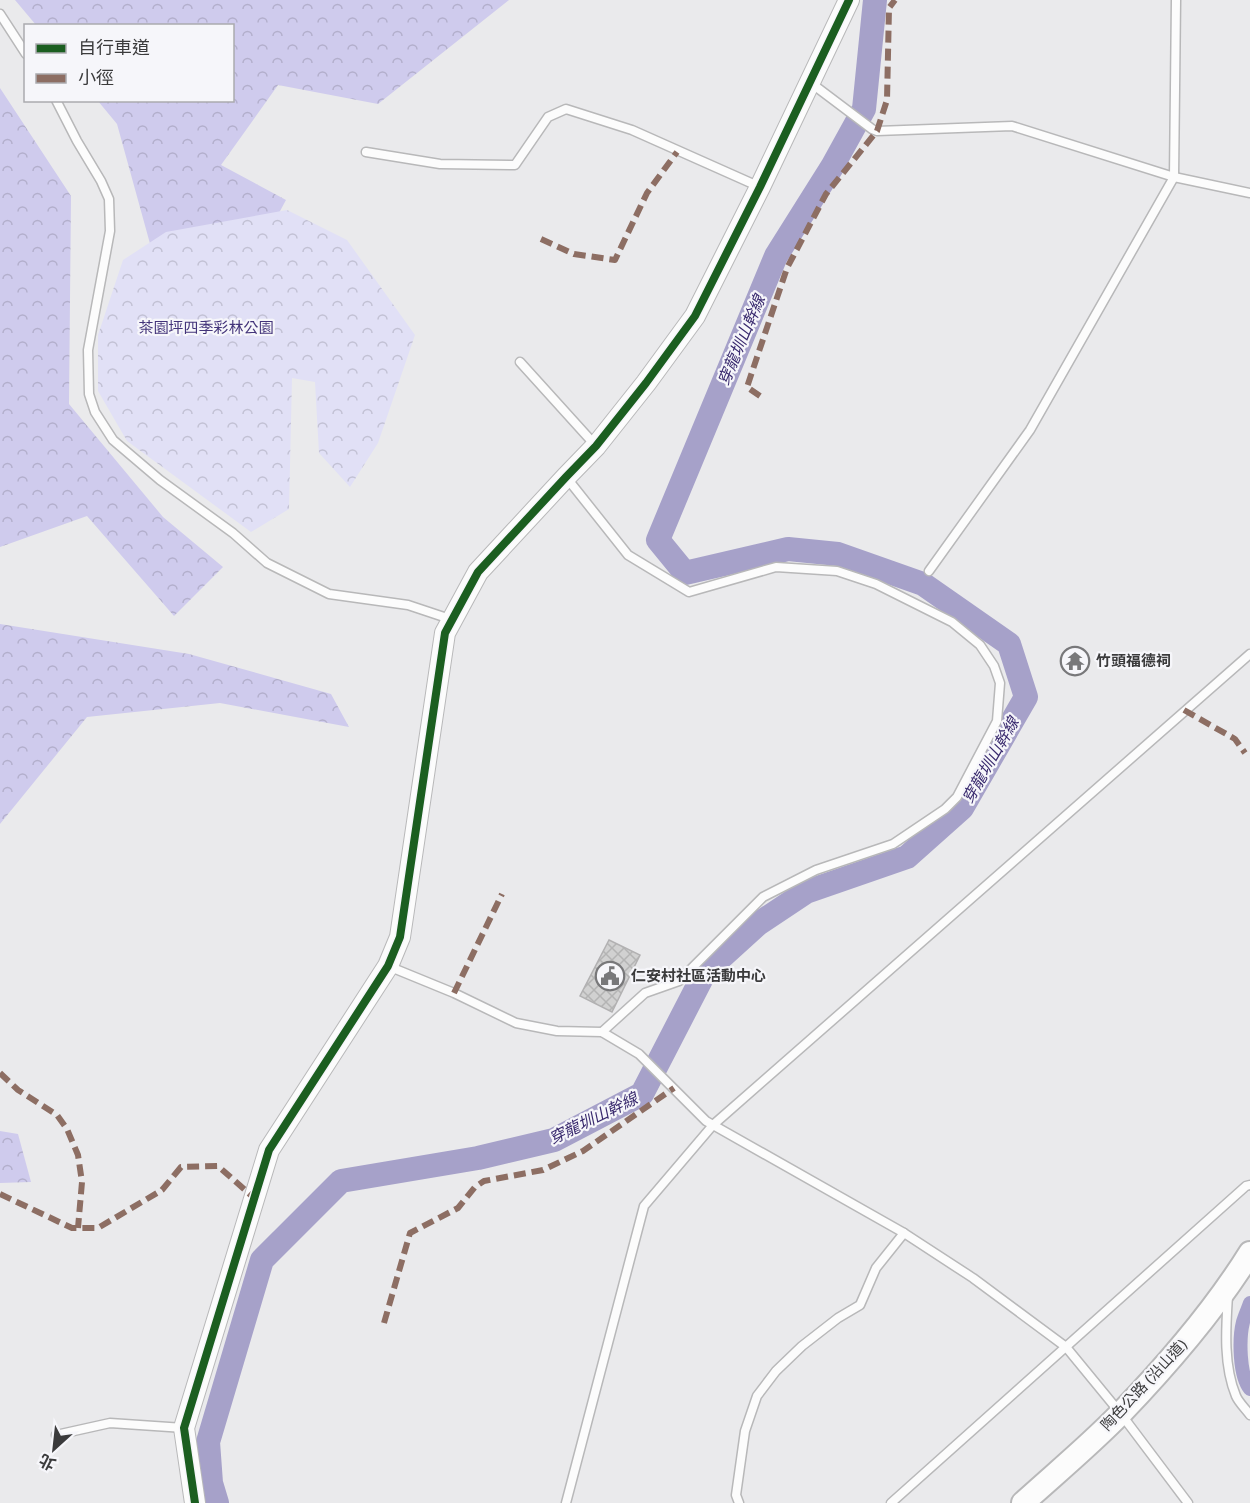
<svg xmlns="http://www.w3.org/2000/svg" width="1250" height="1503" font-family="'Noto Sans','Noto Sans TC',sans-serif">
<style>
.forest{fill:url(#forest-crowns)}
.park{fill:url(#park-crowns)}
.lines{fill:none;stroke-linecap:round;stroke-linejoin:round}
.canal{stroke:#a6a1c9;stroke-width:14}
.river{stroke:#a6a1c9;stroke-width:24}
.building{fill:url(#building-cross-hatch);stroke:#b2b1b2;stroke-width:1.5}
.service-casing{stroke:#b8b8b9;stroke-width:11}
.tertiary-casing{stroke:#b8b8b9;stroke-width:22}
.secondary-casing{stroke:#b8b8b9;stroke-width:26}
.service{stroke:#fcfcfc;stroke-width:8}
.tertiary{stroke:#fcfcfc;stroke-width:20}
.secondary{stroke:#fcfcfc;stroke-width:22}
.quiet{stroke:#8d6e63;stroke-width:6;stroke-dasharray:12 6;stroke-linecap:butt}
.cycleway-casing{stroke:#f6f6fa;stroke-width:11}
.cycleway{stroke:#1b5e20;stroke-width:8}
.labels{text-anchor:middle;stroke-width:4.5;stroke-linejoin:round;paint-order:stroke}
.park-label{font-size:15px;fill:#43347a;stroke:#f6f6fa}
.poi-label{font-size:15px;font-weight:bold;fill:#3b3b3c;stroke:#f6f6fa;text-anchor:start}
.street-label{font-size:15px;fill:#3b3b3c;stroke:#f6f6fa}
.water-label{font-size:16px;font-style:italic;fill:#392a6e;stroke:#f6f6fa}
</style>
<defs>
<pattern id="forest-crowns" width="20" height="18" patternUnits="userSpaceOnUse" patternTransform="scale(1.5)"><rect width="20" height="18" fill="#cfcbed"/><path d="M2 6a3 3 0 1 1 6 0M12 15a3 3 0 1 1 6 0" fill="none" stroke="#b3afcc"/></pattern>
<pattern id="park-crowns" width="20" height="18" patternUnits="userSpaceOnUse" patternTransform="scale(1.5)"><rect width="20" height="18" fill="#e1e0f6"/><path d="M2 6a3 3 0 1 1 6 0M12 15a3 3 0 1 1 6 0" fill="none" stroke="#c2c1d4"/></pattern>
<pattern id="building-cross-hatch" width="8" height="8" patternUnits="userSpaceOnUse" patternTransform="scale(1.5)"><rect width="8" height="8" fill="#d1d1d1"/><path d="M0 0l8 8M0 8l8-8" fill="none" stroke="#b4b4b4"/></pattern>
</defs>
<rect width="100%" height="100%" fill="#eaeaec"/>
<g class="forest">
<path d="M15,0H509L378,104L278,85L221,165L286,200L259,250L157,269L117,124L98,101L232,100V26L36,25Z"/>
<path d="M0,88L71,196L69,404L163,517L223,567L174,616L87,516L0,547Z"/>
<path d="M0,624L189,654L331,694L349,727L220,703L87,717L0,824Z"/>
<path d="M0,1131L18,1134L31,1182L0,1183Z"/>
</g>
<path class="park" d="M287,210L347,240L415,335L378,443L350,487L319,453L315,382L292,378L289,509L251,532L127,441L98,391V335L123,260L166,232Z"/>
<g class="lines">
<path class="canal" d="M1250,1303C1248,1309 1245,1315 1243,1322C1239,1338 1239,1375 1250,1389"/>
<path class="river" d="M217,1503L211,1483L208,1442L262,1260L341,1181L478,1158L554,1140L642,1094L705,972L758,924L806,892L907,857L962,808L1026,697L1009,644L923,584L838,554L788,549L685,573L658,540L776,256L832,167L864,109L875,0"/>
</g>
<path class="building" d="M609,940L640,955L612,1012L580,996Z"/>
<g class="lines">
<g class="service-casing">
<g id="service">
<path d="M0,14L26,54"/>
<path d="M811,83L872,129L877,131L1012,126L1174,177L1250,193"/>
<path d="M56,100L77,141L101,181L109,199L110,231L88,350L89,394L95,412L113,440L160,480L233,533L267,563L329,594L408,605L453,620"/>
<path d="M366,152L440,164L515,165L548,117L566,109L632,130L760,187"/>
<path d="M520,362L596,446"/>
<path d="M566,477L628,555L689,592L776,567L837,571L876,584L952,622L980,645L994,666L1000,683L997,721L957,797L945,809L893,844L816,870L763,897L679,981L645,993L602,1032"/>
<path d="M929,571L1030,430L1174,177L1176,0"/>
<path d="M388,966L454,993L516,1023L557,1031L602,1032L639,1054L706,1121L904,1233L973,1278L1066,1347L1121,1414L1188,1503"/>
<path d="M1228,1295C1226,1327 1223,1365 1236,1396C1239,1403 1246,1409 1250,1415"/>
<path d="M56,1435L110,1423L184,1428"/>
<path d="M566,1503L644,1206L713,1125L1250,654"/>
<path d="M739,1503L736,1495L745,1431L757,1396L776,1371L802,1346L838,1318L860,1305L876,1268L904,1233"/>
<path d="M891,1503L1246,1186L1250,1185"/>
</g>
</g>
<g class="tertiary-casing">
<path id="tertiary" d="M195,1503L184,1428L269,1150L388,966L400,937L445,633L478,572L566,477L596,446L646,383L695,316L760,187L849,0"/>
</g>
<g class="secondary-casing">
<path id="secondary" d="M1023,1503C1056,1473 1090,1445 1121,1413C1168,1364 1214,1311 1250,1253"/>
</g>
<use href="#service" class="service"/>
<use href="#tertiary" class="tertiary"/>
<use href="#secondary" class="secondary"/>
<g class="quiet">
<path d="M541,239L574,254L615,260L647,193L677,152"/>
<path d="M760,396L747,387L787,268L826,194L877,131L887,100L889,8L895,0"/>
<path d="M1184,710L1235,739L1245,753"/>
<path d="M454,993L502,894"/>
<path d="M0,1073L18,1090L57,1115L67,1129L78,1155L82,1182L78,1228"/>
<path d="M0,1194L72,1228H98L162,1190L181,1167L218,1166L254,1198"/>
<path d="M384,1323L410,1233L458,1208L475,1187L484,1181L543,1170L583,1151L674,1088"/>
</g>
<g class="cycleway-casing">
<path id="cycleway" d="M195,1503L184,1428L269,1150L388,966L400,937L445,633L478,572L566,477L596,446L646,383L695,316L760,187L849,0"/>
</g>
<use href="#cycleway" class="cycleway"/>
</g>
<defs>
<g id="temple-ring" transform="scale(1.5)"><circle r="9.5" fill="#f6f6fa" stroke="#78787a" stroke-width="1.5"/><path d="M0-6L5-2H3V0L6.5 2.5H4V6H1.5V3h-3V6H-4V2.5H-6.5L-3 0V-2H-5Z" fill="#78787a"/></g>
<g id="civic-ring" transform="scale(1.5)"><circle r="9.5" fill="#f6f6fa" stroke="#78787a" stroke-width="1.5"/><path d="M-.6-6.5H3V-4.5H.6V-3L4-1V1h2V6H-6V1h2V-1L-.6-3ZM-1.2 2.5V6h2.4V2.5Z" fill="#78787a"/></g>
</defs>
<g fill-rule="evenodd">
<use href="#temple-ring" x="1075" y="661"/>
<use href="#civic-ring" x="610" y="976"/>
</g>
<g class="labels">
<g class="park-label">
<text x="206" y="333">茶園坪四季彩林公園</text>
</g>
<g class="poi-label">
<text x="1096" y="666">竹頭福德祠</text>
<text x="631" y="981">仁安村社區活動中心</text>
</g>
<g class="street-label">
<text transform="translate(1144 1385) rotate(-47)" y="5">陶色公路 (沿山道)</text>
</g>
<g class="water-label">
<text transform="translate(741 340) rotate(-67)" y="6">穿龍圳山幹線</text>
<text transform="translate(990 760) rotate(-60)" y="6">穿龍圳山幹線</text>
<text transform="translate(593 1118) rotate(-26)" y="6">穿龍圳山幹線</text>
</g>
</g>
<rect x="24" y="24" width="210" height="78" fill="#f6f6fa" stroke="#ababae" stroke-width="1.5"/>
<rect x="36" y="44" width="30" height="9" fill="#1b5e20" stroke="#ababae" stroke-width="1.5"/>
<text x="78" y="54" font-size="18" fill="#3b3b3c">自行車道</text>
<rect x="36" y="74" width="30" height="9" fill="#8d6e63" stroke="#ababae" stroke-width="1.5"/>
<text x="78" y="84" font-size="18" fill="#3b3b3c">小徑</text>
<g transform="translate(54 1449) rotate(207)" stroke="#f6f6fa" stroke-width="4.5" paint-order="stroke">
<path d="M0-4.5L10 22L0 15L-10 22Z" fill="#3b3b3c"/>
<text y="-9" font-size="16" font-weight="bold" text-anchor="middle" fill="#3b3b3c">北</text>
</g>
</svg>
